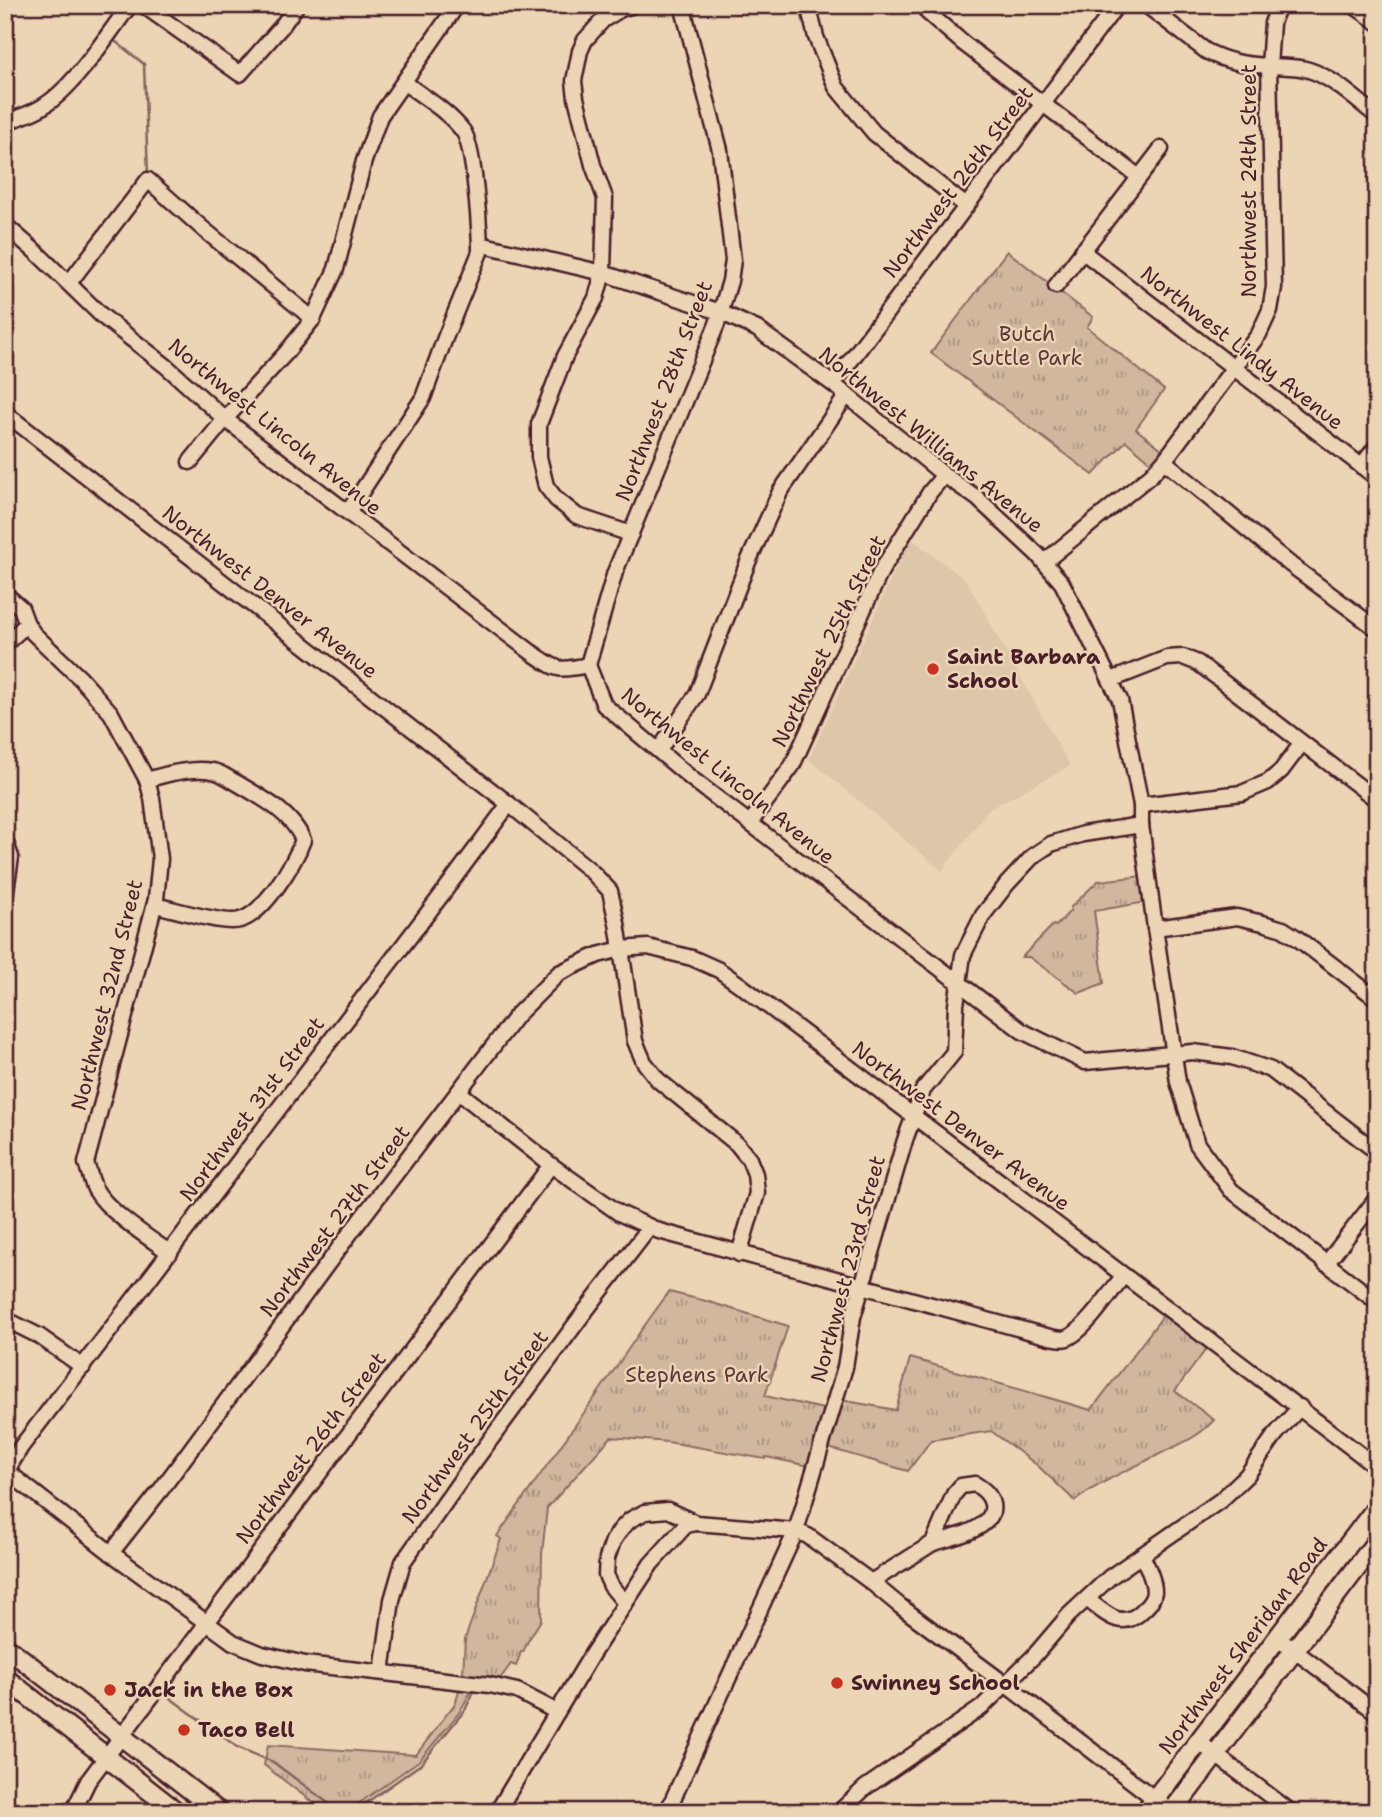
<svg xmlns="http://www.w3.org/2000/svg" width="1382" height="1817" font-family="'Shantell Sans',sans-serif">
<style>
.built{fill:#dec6a9}
.park{fill:url(#park-tufts);stroke:#8d6b64;stroke-width:2}
.lines{fill:none;stroke-linecap:round;stroke-linejoin:round}
.stream{stroke:#85625e;stroke-width:2.5}
.minor-casing{stroke:#4a1f2b;stroke-width:19}
.major-casing{stroke:#4a1f2b;stroke-width:23}
.minor{stroke:#ebd5b4;stroke-width:14}
.major{stroke:#ebd5b4;stroke-width:18}
.poi-dot{fill:#c8321e;stroke:#ebd5b4;stroke-width:2.5}
.labels{text-anchor:middle;stroke-width:5;stroke-linejoin:round;paint-order:stroke}
.street-label{font-size:21px;fill:#4a1f2b;stroke:#ebd5b4}
.park-label{font-size:21px;fill:#5e363c;stroke:#ebd5b4}
.poi-label{font-size:21px;font-weight:bold;fill:#4a1f2b;stroke:#ebd5b4;text-anchor:start}
</style>
<defs>
<pattern id="park-tufts" width="24" height="20" patternUnits="userSpaceOnUse" patternTransform="scale(1.75)"><rect width="24" height="20" fill="#d0b79e"/><path d="M3 7l-1-3M5 7V3M7 7l1-3M15 17l-1-3M17 17v-4M19 17l1-3" fill="none" stroke="#ab9481"/></pattern>
</defs>
<rect width="100%" height="100%" fill="#ebd5b4"/>
<filter id="ink" filterUnits="userSpaceOnUse"><feTurbulence type="fractalNoise" baseFrequency=".0143" numOctaves="2"/><feDisplacementMap in="SourceGraphic" scale="14" xChannelSelector="R" yChannelSelector="G"/><feConvolveMatrix kernelMatrix="1 2 1 2 8 2 1 2 1" color-interpolation-filters="sRGB"/></filter>
<g filter="url(#ink)">
<path class="built" d="M910,538L966,580L1070,766L988,810L942,871L809,759Z"/>
<g class="park">
<path d="M1007,251L1093,317L1087,327L1164,390L1136,429L1163,450L1152,463L1126,441L1093,475L931,353Z"/>
<path d="M1143,876L1147,902L1094,911L1104,983L1079,993L1029,957H1022L1053,925L1056,926L1071,910L1070,908L1098,881Z"/>
<path d="M669,1292L706,1301L788,1326L765,1396L837,1412L841,1400L896,1410L910,1358L1091,1410L1166,1312L1210,1344L1175,1391L1214,1420C1195,1440 1181,1443 1158,1455C1130,1469 1099,1482 1075,1501L1037,1465L991,1431L931,1440L908,1471L829,1448L809,1466L766,1457L765,1459L668,1442L611,1437L547,1508L542,1554L541,1620L528,1641L523,1652H521L516,1666L511,1664L499,1680L488,1677L476,1676L473,1688L459,1713L420,1760L347,1812H325L264,1765L268,1745L416,1755L456,1702L463,1674L465,1639L501,1539L497,1536L610,1376L642,1329Z"/>
</g>
<g class="lines">
<g class="stream">
<path d="M111,38L144,64L148,176"/>
<path d="M166,1695L237,1747L273,1762L340,1812"/>
<path d="M353,1812L421,1764L465,1710L475,1689"/>
</g>
<g class="minor-casing">
<g id="minor">
<path d="M143,5L240,74L282,26L297,5"/>
<path d="M808,5L816,37L836,87L874,133L966,206"/>
<path d="M926,5L927,12L963,43L1139,177"/>
<path d="M1146,5L1206,51C1227,62 1247,65 1270,66C1283,67 1296,66 1309,70C1334,78 1356,100 1377,116"/>
<path d="M1353,5L1377,22"/>
<path d="M5,122C18,118 34,113 45,105C75,86 108,34 130,5"/>
<path d="M5,225L36,252L102,316L166,366L225,419L531,652C558,670 555,672 588,665"/>
<path d="M480,244L603,273L720,312L757,329L833,384L944,475L977,498L1037,554L1062,583L1120,700L1141,805V825L1155,928L1178,1082L1197,1144L1231,1190L1377,1302"/>
<path d="M1082,251L1377,478"/>
<path d="M69,283L148,180L202,228L313,319"/>
<path d="M1056,286L1161,149"/>
<path d="M833,384L1117,5"/>
<path d="M5,413L509,804L591,871L610,891L617,923L635,1041L644,1062L658,1080L737,1144L749,1159L755,1174L757,1193L739,1254"/>
<path d="M1164,461L1291,565L1377,629"/>
<path d="M190,462L225,419L285,354L313,319L336,269L364,161L380,116L457,5"/>
<path d="M1361,466L1377,446"/>
<path d="M348,512L423,398L445,338L480,252V244C479,222 474,146 463,131C448,111 423,97 404,82"/>
<path d="M631,534L577,516L556,499L546,486L539,457V424L565,356L596,298L603,273L605,198L593,165L576,98L574,81L580,51L585,40L603,20L621,9L634,5"/>
<path d="M1044,562L1151,475L1164,461L1259,334L1270,310L1274,287L1269,66L1272,23L1279,5"/>
<path d="M5,594L21,608L27,624L33,633L81,679L111,713L147,780L152,798L160,859L156,899L86,1163C89,1171 91,1181 95,1189C108,1212 148,1237 170,1253"/>
<path d="M5,644L27,624"/>
<path d="M588,665L604,705L692,779L1022,1031L1085,1062L1193,1052L1232,1057L1271,1070L1377,1152"/>
<path d="M588,665L615,572L717,324L730,281L733,260L720,150L682,5"/>
<path d="M1111,680L1167,658L1183,657L1198,663L1377,800"/>
<path d="M659,750L697,694L748,562L780,492L847,395"/>
<path d="M147,780C166,774 192,767 212,771C221,772 229,779 237,783C262,798 291,812 303,840C295,862 264,914 240,920C224,925 174,909 155,905"/>
<path d="M509,804L440,897L21,1447L9,1467V1473L111,1553L233,1642L262,1654L305,1664L490,1685L517,1691L557,1712"/>
<path d="M1141,805L1242,793L1268,782L1281,771L1302,743"/>
<path d="M750,823L792,766L881,571L930,492L944,475"/>
<path d="M5,840L11,857L5,897"/>
<path d="M1155,928L1237,917L1263,923L1283,929L1297,938L1377,999"/>
<path d="M459,1092L551,1165L619,1213L659,1231L1050,1337C1056,1338 1061,1340 1067,1338C1084,1332 1111,1292 1123,1276"/>
<path d="M1326,1264L1377,1198"/>
<path d="M5,1319L39,1336L83,1367"/>
<path d="M975,1484C983,1489 990,1494 992,1504C997,1529 951,1538 933,1543L954,1494L961,1486Z"/>
<path d="M111,1553L160,1491L351,1232L517,1015L559,973L598,955L621,949L648,947L692,958L719,970L743,987L1377,1467"/>
<path d="M871,1582L933,1543"/>
<path d="M1087,1599C1105,1613 1122,1632 1143,1610C1149,1605 1153,1600 1154,1592C1154,1579 1147,1566 1142,1555"/>
<path d="M625,1603L611,1586L606,1575L607,1558L613,1541L621,1529L630,1520L645,1512L668,1510L696,1523L796,1531L808,1536L871,1582L900,1606L1005,1684L1172,1812"/>
<path d="M1278,1638L1377,1713"/>
<path d="M382,1672L392,1600L403,1562L463,1477L583,1314L650,1227"/>
<path d="M1199,1742L1291,1812"/>
<path d="M73,1812L88,1781L551,1165"/>
<path d="M497,1812L592,1654L651,1564L686,1525L696,1523"/>
<path d="M667,1812L796,1531L845,1367L853,1317L905,1140L923,1090L954,1052L956,1005L963,955L983,915L1007,884L1033,856L1051,844L1083,834L1141,825"/>
<path d="M839,1812L866,1787L981,1708L1034,1656L1069,1615L1110,1577L1221,1500L1247,1475L1275,1435L1300,1407"/>
</g>
</g>
<g class="major-casing">
<g id="major">
<path d="M5,1646L219,1812"/>
<path d="M5,1678L177,1812"/>
<path d="M1145,1812L1377,1507"/>
<path d="M1172,1812L1377,1541"/>
</g>
</g>
<use href="#minor" class="minor"/>
<use href="#major" class="major"/>
</g>
</g>
<g class="poi-dot">
<circle cx="933" cy="669" r="7"/>
<circle cx="837" cy="1683" r="7"/>
<circle cx="110" cy="1690" r="7"/>
<circle cx="184" cy="1730" r="7"/>
</g>
<g class="labels">
<g class="street-label">
<text transform="translate(1249 181) rotate(-90)" y="7">Northwest 24th Street</text>
<text transform="translate(958 182) rotate(-53)" y="7">Northwest 26th Street</text>
<text transform="translate(1242 348) rotate(38)" y="7">Northwest Lindy Avenue</text>
<text transform="translate(664 391) rotate(-69)" y="7">Northwest 28th Street</text>
<text transform="translate(275 427) rotate(39)" y="7">Northwest Lincoln Avenue</text>
<text transform="translate(931 440) rotate(39)" y="7">Northwest Williams Avenue</text>
<text transform="translate(270 592) rotate(38)" y="7">Northwest Denver Avenue</text>
<text transform="translate(829 641) rotate(-64)" y="7">Northwest 25th Street</text>
<text transform="translate(728 776) rotate(39)" y="7">Northwest Lincoln Avenue</text>
<text transform="translate(107 995) rotate(-76)" y="7">Northwest 32nd Street</text>
<text transform="translate(252 1109) rotate(-53)" y="7">Northwest 31st Street</text>
<text transform="translate(961 1126) rotate(37)" y="7">Northwest Denver Avenue</text>
<text transform="translate(335 1221) rotate(-53)" y="7">Northwest 27th Street</text>
<text transform="translate(848 1269) rotate(-75)" y="7">Northwest 23rd Street</text>
<text transform="translate(475 1427) rotate(-54)" y="7">Northwest 25th Street</text>
<text transform="translate(311 1448) rotate(-53)" y="7">Northwest 26th Street</text>
<text transform="translate(1243 1646) rotate(-53)" y="7">Northwest Sheridan Road</text>
</g>
<g class="park-label">
<text x="1027" y="341">Butch<tspan x="1027" dy="24">Suttle Park</tspan></text>
<text x="697" y="1382">Stephens Park</text>
</g>
<g class="poi-label">
<text x="947" y="664">Saint Barbara<tspan x="947" dy="24">School</tspan></text>
<text x="851" y="1690">Swinney School</text>
<text x="124" y="1697">Jack in the Box</text>
<text x="198" y="1737">Taco Bell</text>
</g>
</g>
<rect width="1382" height="1817" fill="none" stroke="#ebd5b4" stroke-width="28"/>
<rect x="14" y="14" width="1354" height="1789" fill="none" stroke="#4a1f2b" stroke-width="2.5" filter="url(#ink)"/>
</svg>
